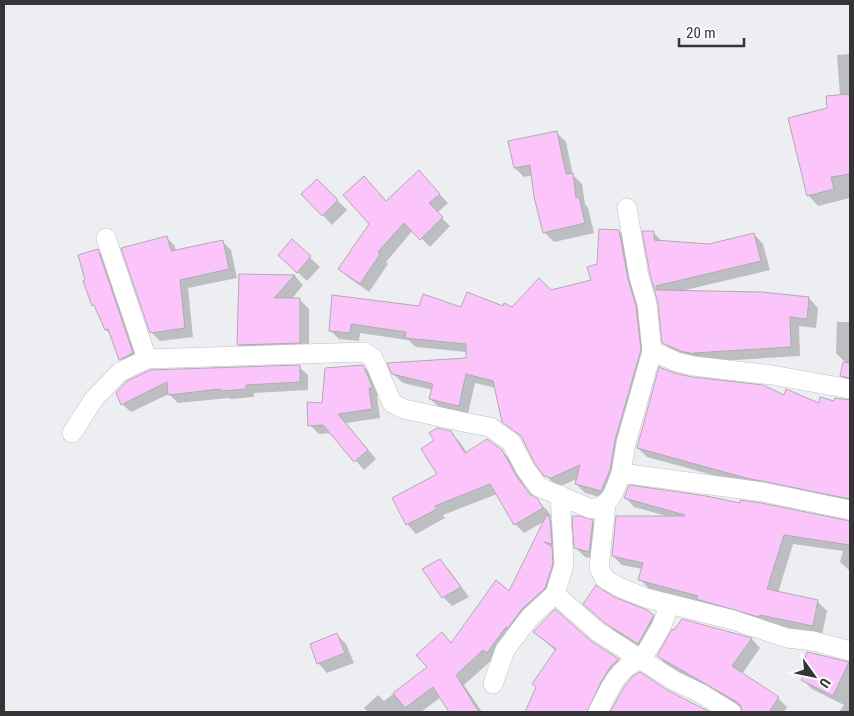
<svg xmlns="http://www.w3.org/2000/svg" width="854" height="716" font-family="'Roboto Condensed',sans-serif">
<style>
.shadow{fill:#0003}
.building{fill:#fbc5fc;stroke:#afacaf}
.lines{fill:none;stroke-linecap:round;stroke-linejoin:round}
.street-casing{stroke:#c0c1c5;stroke-width:20}
.street{stroke:#fff;stroke-width:19}
</style>
<rect width="100%" height="100%" fill="#edeef2"/>
<g class="shadow">
<path d="M850,54V198L818,206L808,195L828,109L840,96L837,55Z"/>
<path d="M557,133L566,142L573,175L582,184L585,204L588,208L594,233L554,242L545,233L536,197L533,175L524,177L515,168Z"/>
<path d="M317,180L347,210L332,225L303,194Z"/>
<path d="M427,181L448,203L437,213L450,226L430,247L413,230L386,262L388,264L369,292L348,277L340,268Z"/>
<path d="M619,231L628,240L649,360L610,500L585,493L576,484L577,479L561,486L555,484L545,475L524,439L503,421L496,388L475,383L468,414L440,408L430,399L433,390L403,383L393,374L467,359V352L416,347L408,340L360,333L359,341L339,339L330,330L333,297L420,308H512L550,291L592,281L598,265Z"/>
<path d="M653,232L663,242L709,245L754,234L763,244L770,270L681,291L809,298L818,308L816,328L799,326L800,356L703,362L673,352L664,343L659,302L651,274Z"/>
<path d="M167,238L175,246L176,251L222,241L231,250L237,278L188,288L193,337L160,341L151,332Z"/>
<path d="M292,241L320,267L307,281L289,264Z"/>
<path d="M97,250L105,258L140,361L128,366L121,359L111,334L106,330L98,310L93,305Z"/>
<path d="M241,275L295,276L303,285L291,300H300L309,309V352L248,354L238,344Z"/>
<path d="M837,322H850V384L841,375L845,362L836,353Z"/>
<path d="M363,366L372,375L381,396H377L380,418L346,423L376,459L364,470L332,433L319,434L310,425L323,404Z"/>
<path d="M299,367L308,375V390L254,393V397L230,399L229,398L178,403L169,394L131,412L122,404L127,382Z"/>
<path d="M674,374L820,404L850,401V505L756,487L647,457L638,448Z"/>
<path d="M450,432L460,442L467,453L502,451L511,460L526,488L534,498L547,510L552,517L549,518L556,525L560,552L553,551L560,558L561,573L493,659L464,685L482,712H450L441,697L421,712H368L364,708L378,695L384,701L428,667L452,644L510,593L545,521L524,533L515,524L497,494L443,515L445,518L416,534L407,524L439,475Z"/>
<path d="M625,497L850,522V571L840,562L843,551L793,544L778,593L817,601L827,611L822,635L769,624L649,589L640,579L642,569L622,565L613,556L670,517L634,507Z"/>
<path d="M592,521L602,531L599,560L585,557L576,548Z"/>
<path d="M440,561L449,570L469,597L452,606L443,597Z"/>
<path d="M614,598L653,616L662,625L647,652L616,632L594,613Z"/>
<path d="M682,620L752,639L760,648L742,674L778,698L787,707L784,712H743L742,708L667,665L658,656Z"/>
<path d="M534,632L590,642L618,660L627,669L599,712H527L556,651Z"/>
<path d="M337,635L346,644L354,663L327,673L318,663Z"/>
<path d="M805,661L850,663V712H839L844,705L812,689L803,680L810,666Z"/>
<path d="M625,687L666,691L708,712H611Z"/>
</g>
<g class="building">
<path d="M850,94V174L831,177L834,189L807,196L788,118L827,108L826,96Z"/>
<path d="M557,131L566,174L573,173L576,198L579,197L585,223L543,233L534,197L530,165L514,168L508,141Z"/>
<path d="M419,170L440,194L429,203L443,217L420,240L404,223L378,252L380,254L360,284L338,269L369,224L343,195L364,176L386,201Z"/>
<path d="M317,179L338,200L322,216L301,194Z"/>
<path d="M599,229L619,230L628,279L636,306L641,350L615,440L610,470L601,491L575,484L580,465L551,478L544,476L535,464L521,436L502,422L493,381L466,374L459,406L429,399L433,384L392,374L387,363L466,358V344L405,338L406,332L351,324L350,333L329,331L332,295L419,306L423,294L461,307L467,292L503,306L504,303L512,307L539,278L551,290L591,280L587,267L597,264Z"/>
<path d="M642,231H654V240L709,244L754,233L761,261L656,286V290L762,292L809,297L807,319L790,317L791,347L694,353L699,355L681,351L662,343L658,303L650,274Z"/>
<path d="M167,236L171,251L223,240L229,269L180,280L185,328L150,333L121,248Z"/>
<path d="M292,239L311,256L297,273L278,255Z"/>
<path d="M98,249L133,353L119,360L108,329L105,330L94,305L92,306L83,281L85,280L78,255Z"/>
<path d="M239,274L295,275L274,298H300V343L237,345Z"/>
<path d="M843,362L850,363V378L840,376Z"/>
<path d="M300,365V382L246,385V389L221,391L220,389L168,395L167,382L121,405L116,393L127,381L150,370Z"/>
<path d="M363,365L373,388H369L372,409L338,414L368,450L354,462L323,425L308,426L307,402L322,403L325,368Z"/>
<path d="M659,367L674,373L692,377L763,385L784,395L786,389L819,403L820,397L834,401L835,398L850,400V499L746,478L637,448Z"/>
<path d="M437,428L451,431L465,453L487,439L502,450L517,477L530,494L538,499L543,508L514,525L490,484L435,506L437,509L406,525L392,498L437,474L421,449L434,440L429,433Z"/>
<path d="M629,485L706,496L740,503V500L761,503L850,521V545L784,535L767,589L818,600L813,626L760,615L759,617L696,599L698,596L638,580L643,563L612,556L616,516H685V515L624,498Z"/>
<path d="M547,514L550,519L552,544L544,542L552,547L553,564L545,588L522,609L508,628L506,627L487,653L483,650L456,675L479,712H449L433,687L405,708L393,693L427,667L416,655L442,632L451,643L496,580L509,591Z"/>
<path d="M572,516H580L593,520L589,552L574,548Z"/>
<path d="M440,559L461,587L442,598L422,569Z"/>
<path d="M596,585L614,597L647,610L654,615L638,644L605,623L583,604Z"/>
<path d="M555,609L591,641L619,659L611,666L601,682L587,712H525L536,687L532,684L556,649L533,632Z"/>
<path d="M682,619L752,638L732,666L779,697L769,712H742L741,706L737,702L657,656L672,629L674,630Z"/>
<path d="M337,633L345,653L317,664L310,644Z"/>
<path d="M807,652L849,662L833,696L801,680L810,664L804,662Z"/>
<path d="M640,672L667,690L710,712H610L624,687L633,676Z"/>
</g>
<g class="lines">
<g class="street-casing">
<g id="street">
<path d="M627,208L639,277L647,304L652,351L677,362L694,366L772,375L850,389"/>
<path d="M106,238L147,359"/>
<path d="M72,433L94,399L120,372L147,359L364,352L373,358L392,403L404,409L468,423L490,427L511,442L526,470L539,487L591,509C611,507 615,490 621,473L763,492L850,510"/>
<path d="M621,473L626,443L652,351"/>
<path d="M606,504L599,568L605,579L619,587L646,598L733,620L787,638L813,641L850,651"/>
<path d="M555,594L598,632L673,680L702,694L731,712"/>
<path d="M493,684L505,650L530,617L555,594L564,565L560,495"/>
<path d="M598,712C609,690 617,667 642,659L661,627L670,604"/>
</g>
</g>
<use href="#street" class="street"/>
</g>
<rect width="854" height="716" fill="none" stroke="#353537" stroke-width="10"/>
<g transform="translate(814 676) rotate(123)" stroke="#fbfcff" stroke-width="4" paint-order="stroke">
<path d="M0-4L9 19L0 12L-9 19Z" fill="#353537"/>
<text y="-8" font-size="14" font-weight="bold" text-anchor="middle" fill="#353537">U</text>
</g>
<path d="M679 38v8h65v-8" fill="none" stroke="#353537" stroke-width="2.5"/>
<text x="686" y="38" font-size="15" fill="#353537" stroke="#fbfcff" stroke-width="4" paint-order="stroke">20 m</text>
</svg>
